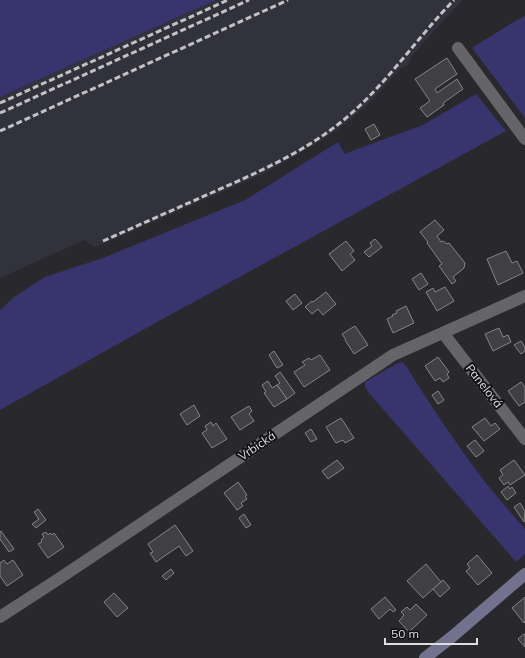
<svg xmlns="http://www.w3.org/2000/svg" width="525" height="658" font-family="Mulish,sans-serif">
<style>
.built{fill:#32323c}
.green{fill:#38346d}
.building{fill:#3f3f44;stroke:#84858a}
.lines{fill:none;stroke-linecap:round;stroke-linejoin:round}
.street{stroke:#646469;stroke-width:12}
.secondary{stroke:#72718e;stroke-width:12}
.rail{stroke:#c2c2c6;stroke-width:3;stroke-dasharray:6 3;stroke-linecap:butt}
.labels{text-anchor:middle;stroke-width:4;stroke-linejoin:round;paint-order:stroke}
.street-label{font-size:12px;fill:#dfdfe2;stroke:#121214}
</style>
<rect width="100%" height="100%" fill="#29292d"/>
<path class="built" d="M216,0H463L441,23L411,57L410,62L406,66L400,69L371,101L346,123L324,139L263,174L95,247L84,240L0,278V97Z"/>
<g class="green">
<path d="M0,0H216L0,97Z"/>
<path d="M525,16V118L472,48L517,20Z"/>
<path d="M476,94L506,131L159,321L0,410V310L14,297L45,277L103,258L245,200L338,142L345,154L360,148L423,125Z"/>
<path d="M402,362L406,366C431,406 457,445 485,482C498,498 512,514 525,529V554L516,562L369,393L365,387V382L396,364Z"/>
</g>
<g class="building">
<path d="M447,58L457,74L435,89L437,93L457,79L463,89L443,103L444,105L427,117L420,108L430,101L415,79Z"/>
<path d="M374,124L380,135L371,140L365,129Z"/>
<path d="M435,220L444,230L437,236L441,242L443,241L447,244L449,243L465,263L464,268L453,277L456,281L452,284L439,266L442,264L427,243L428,242L420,232Z"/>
<path d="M375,239L382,247L369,257L364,252L372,246L370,243Z"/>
<path d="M346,241L354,251L350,254L355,260L342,271L329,254Z"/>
<path d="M506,251L512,263L517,261L523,273L498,285L487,259Z"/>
<path d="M421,273L428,284L419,290L412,279Z"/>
<path d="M445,287L454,301L437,311L426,292L433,288L435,292Z"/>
<path d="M326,292L336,304L323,315L318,309L312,314L305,307L312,301L313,302Z"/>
<path d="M295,294L302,303L293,310L286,301Z"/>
<path d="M406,306L414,323L393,333L387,319L393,316L392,315L397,313L396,311Z"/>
<path d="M355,326L368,345L354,354L345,340H346L342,334Z"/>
<path d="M499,328L503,337L508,335L511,342L493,351L485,334Z"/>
<path d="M521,341L525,347V351L521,354L514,345Z"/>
<path d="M274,351L283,365L277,368L269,355Z"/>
<path d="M320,355L330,370L304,387L294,372L305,365L302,362L309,358L311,360Z"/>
<path d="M438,357L449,372L447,374L449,378L443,382L440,378L435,381L425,366Z"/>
<path d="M280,372L295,393L287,399L277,385L280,383L275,376Z"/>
<path d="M268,381L272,388L277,385L287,399L274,407L264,393L266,392L262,385Z"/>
<path d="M521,382L525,387V402L519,406L508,391Z"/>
<path d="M438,391L444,400L438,404L432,395Z"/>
<path d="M194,405L200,416L187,425L180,414Z"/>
<path d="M249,406L252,411L249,414L254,421L240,430L231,417Z"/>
<path d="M341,418L354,438L345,443L343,440L336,443L326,427Z"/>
<path d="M485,418L491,426L495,423L500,429L484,441L472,427Z"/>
<path d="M211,422L213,426L216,423L227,439L212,448L202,433L207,430L205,426Z"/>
<path d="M311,429L317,439L311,442L305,433Z"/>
<path d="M475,440L484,451L476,457L467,446Z"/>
<path d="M337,460L344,468L328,479L322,471Z"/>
<path d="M514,460L525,475L510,485L508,482L504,485L499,478L503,475L500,470Z"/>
<path d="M238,482L247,495L245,496L247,499L241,503L243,506L237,510L224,493Z"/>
<path d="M508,486L510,489L512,487L516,493L507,500L501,492Z"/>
<path d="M520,503L525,511L524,522L514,507Z"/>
<path d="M38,509L46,520L36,528L32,524L39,519L34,512Z"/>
<path d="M244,514L251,525L246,528L239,518Z"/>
<path d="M175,525L193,551L186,556L179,546L156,562L150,553L153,552L148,544Z"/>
<path d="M1,531L14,549L9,552L0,539V532Z"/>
<path d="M46,532L48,535L50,533L52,535L54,533L64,547L48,558L38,544L42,542L41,540L44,537L42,534Z"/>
<path d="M477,555L492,573L478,585L466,571L470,568L467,564Z"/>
<path d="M4,560L7,564L13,560L23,575L7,586L0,576V563Z"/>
<path d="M426,564L441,582L423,598L407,581Z"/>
<path d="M171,569L174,573L166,580L162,576Z"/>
<path d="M443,580L450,588L440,597L433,589Z"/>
<path d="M114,593L128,608L117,617L104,602Z"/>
<path d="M385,597L396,610L393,612L390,609L379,619L371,609Z"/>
<path d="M525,597V622L524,623L512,608Z"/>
<path d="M416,604L427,615L409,632L399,621L404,615L401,612L407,607L410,610Z"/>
<path d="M524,634L525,635V647L518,639Z"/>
</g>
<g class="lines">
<g class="street">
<path d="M458,48L525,139"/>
<path d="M443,333L525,439"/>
<path d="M0,617L60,578L163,509L393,355L525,296"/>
</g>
<path class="secondary" d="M425,658L453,636L525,574"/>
<g class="rail">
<path d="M0,103L228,0"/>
<path d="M0,113L249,0"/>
<path d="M0,131L288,0"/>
<path d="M103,241C139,225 175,209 211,193C254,174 298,155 336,126C382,91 414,41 454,0"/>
</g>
</g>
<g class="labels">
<g class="street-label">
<text transform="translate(484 386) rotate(52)" y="4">Panelová</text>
<text transform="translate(257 446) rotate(-34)" y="4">Vrbická</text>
</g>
</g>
<path d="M385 638v6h92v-6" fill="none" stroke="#dfdfe2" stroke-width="2"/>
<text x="391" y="638" font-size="12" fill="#dfdfe2" stroke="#121214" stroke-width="3" paint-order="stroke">50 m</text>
</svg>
